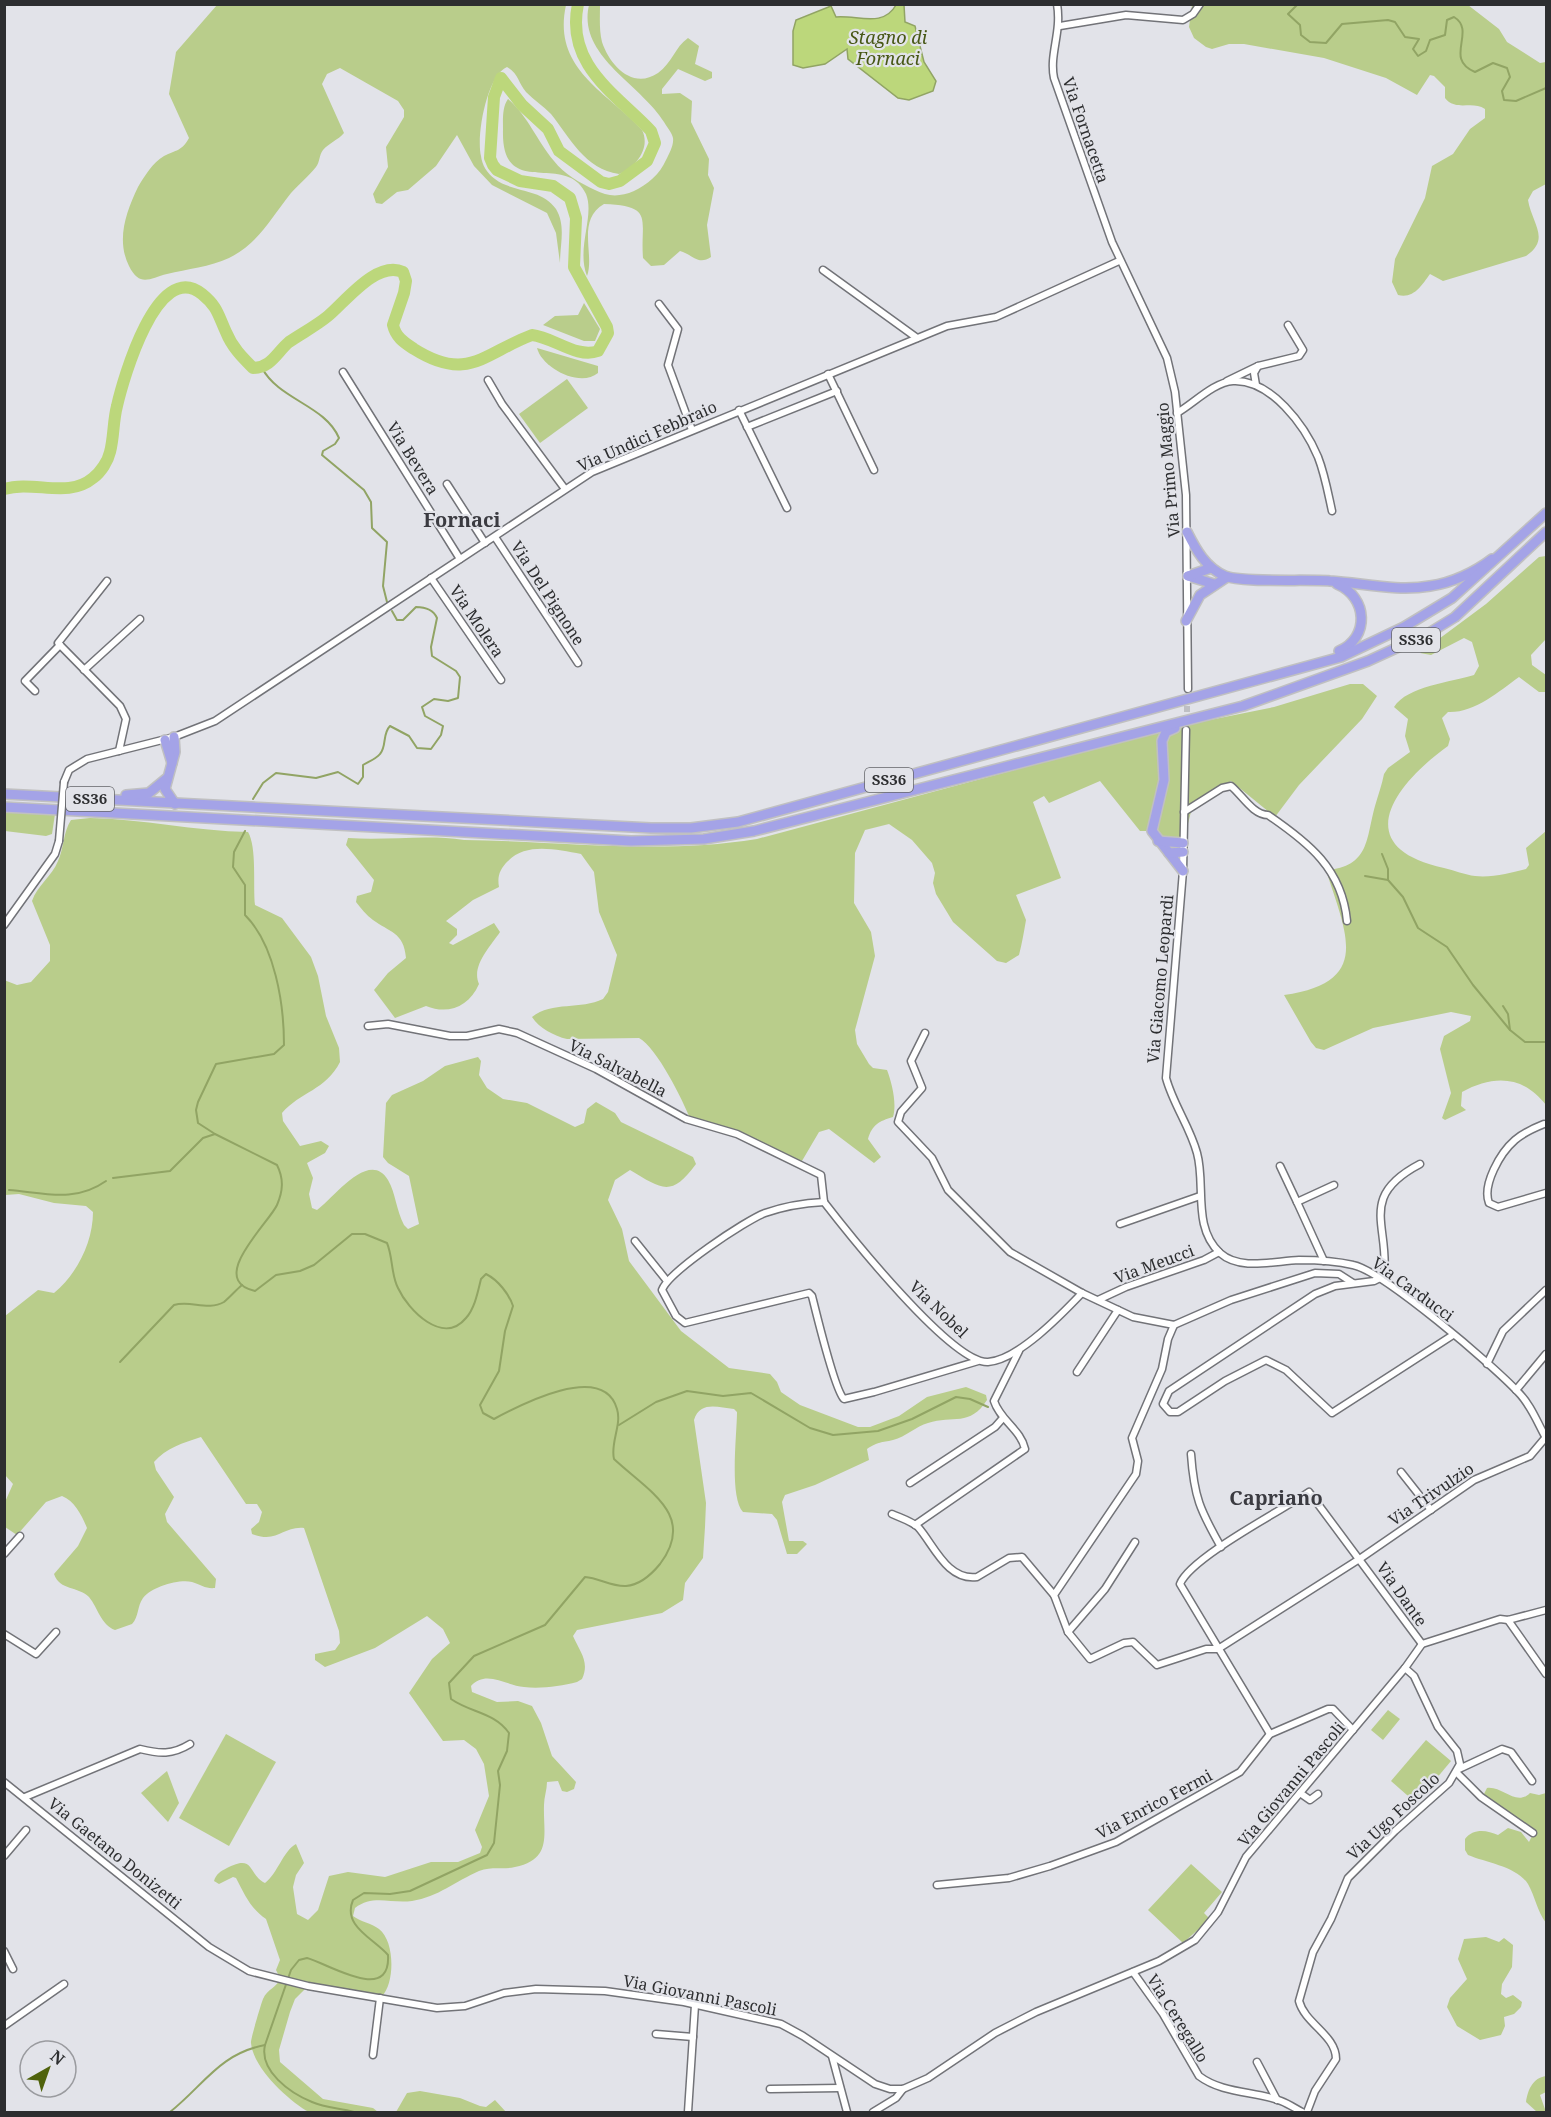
<svg xmlns="http://www.w3.org/2000/svg" width="1551" height="2117" font-family="'Noto Serif',serif">
<style>
.green{fill:#b9cd8b}
.water{fill:#bcd77b;stroke:#91a464;stroke-width:1.5}
.lines{fill:none;stroke-linecap:round;stroke-linejoin:round}
.stream{stroke:#91a464;stroke-width:2}
.river{stroke:#bcd77b;stroke-width:12}
.minor-tunnel{stroke:#bebfc4;stroke-width:6;stroke-dasharray:6 3;stroke-linecap:butt}
.minor-casing{stroke:#727378;stroke-width:9}
.highway-casing{stroke:#c0c0c1;stroke-width:12}
.minor{stroke:#fff;stroke-width:6}
.highway{stroke:#a4a3e7;stroke-width:9}
.minor-bridge-casing{stroke:#727378;stroke-width:9;stroke-linecap:butt}
.minor-bridge{stroke:#fff;stroke-width:6}
.labels{text-anchor:middle;stroke-width:4.5;stroke-linejoin:round;paint-order:stroke}
.shield{fill:#e2e3e9;stroke:#636468;stroke-width:1.5}
.shield-label{font-size:15px;font-weight:bold;fill:#2d2e30}
.street-label{font-size:16px;fill:#2d2e30;stroke:#e2e3e9}
.water-label{font-size:18px;font-style:italic;fill:#475715;stroke:#e2e3e9}
.quarter-label{font-size:20px;font-weight:bold;fill:#3b3b41;stroke:#e2e3e9}
</style>
<rect width="100%" height="100%" fill="#e2e3e9"/>
<g class="green">
<path d="M217,5H566C552,69 606,91 642,130C651,148 636,167 619,174C585,169 570,138 551,114C543,106 534,100 526,92C518,83 519,74 507,67C487,75 476,136 481,156C482,165 487,173 495,179C513,193 542,188 556,209C566,226 560,244 560,263L556,233L547,213L492,185L474,166L457,135L436,166L408,190L397,192L382,204L376,203L373,194L388,167L386,147L404,117V110L398,101L340,68L327,74L322,84L344,133C338,140 329,143 323,150C319,155 320,162 316,167C309,176 299,184 291,193C271,218 258,244 229,258C210,267 187,269 167,274C150,278 140,288 129,266C116,240 126,212 138,187C144,177 153,162 164,156C176,150 182,151 189,138L169,94L176,52Z"/>
<path d="M589,5H600C600,17 599,30 602,42C610,66 633,90 658,73C672,63 675,47 688,38L699,46L695,64L712,72V78L705,81L678,69L662,89V94L680,93L692,101L691,122L709,159L708,175L714,188L707,225L711,257C698,266 692,254 680,251L664,265L651,266L643,258C640,219 655,206 604,204C576,220 595,255 587,276C576,248 595,216 586,194C566,150 501,202 503,130C503,120 502,107 508,99C528,116 537,141 554,161C564,174 580,183 595,190C608,197 620,197 634,191C647,185 660,174 666,160C669,154 674,145 673,138C672,133 667,127 664,122C641,84 577,56 589,5Z"/>
<path d="M1192,5H1468L1499,29L1507,42L1540,63L1546,62V184L1533,191L1528,200C1532,224 1551,239 1526,256L1443,281L1430,274C1422,285 1414,299 1398,295L1392,282L1395,259L1425,198L1432,166L1453,154L1470,129L1485,118V109C1472,100 1456,112 1445,98V87L1434,76L1430,75L1417,95L1386,78L1324,58L1244,44H1229L1212,49L1206,47L1194,38L1189,27Z"/>
<path d="M584,303L600,329L595,341H584L543,325L555,316L578,315Z"/>
<path d="M537,348L598,366V373C580,388 542,368 537,348Z"/>
<path d="M567,379L588,408L540,443L519,414Z"/>
<path d="M1546,556V639L1531,655L1532,665L1546,675V692H1539L1519,677C1498,692 1475,713 1448,712L1442,718L1450,739L1448,746C1395,784 1347,847 1444,868C1454,870 1465,875 1475,876C1491,878 1511,873 1526,869L1529,865L1526,848L1546,831V1105C1523,1075 1493,1075 1462,1092L1461,1106L1466,1110L1445,1120L1442,1118L1451,1093L1440,1049L1444,1036L1470,1021L1471,1016L1451,1012L1373,1028L1324,1050L1316,1048L1311,1042L1284,995C1373,982 1346,934 1326,870C1370,867 1366,838 1375,806C1378,795 1382,785 1384,774L1388,768L1410,752L1405,736L1408,719L1394,707C1407,686 1452,682 1474,675L1479,666L1472,642L1464,638L1431,655L1420,653L1486,604L1539,557Z"/>
<path d="M1350,684H1363L1377,696L1362,719L1299,785L1275,817L1231,781L1193,804L1183,843H1165L1152,831H1140L1100,781L1049,803L1044,796L1033,802L1061,878L1016,895L1026,920C1024,932 1022,943 1019,955L1006,963L997,961L953,922L936,894L933,883L935,873L932,863L912,840L889,824L865,830L855,853L854,903L871,932L875,956L855,1030L857,1044L869,1064L873,1068L887,1070C892,1083 897,1104 893,1117C879,1121 872,1125 868,1139L881,1157L874,1163L829,1129L819,1132L799,1166L737,1134L691,1121C683,1100 657,1048 639,1038L567,1039C554,1036 539,1028 532,1017C552,1001 581,1010 603,999L608,992L617,955L599,912L594,872L581,854C557,850 527,842 508,861C500,869 497,876 499,887L473,900L446,921L457,929V935L449,943L453,945L494,923L500,932C490,947 471,966 479,984C469,1007 448,1015 426,1006L395,1018L374,990L388,973L406,958C404,932 389,932 373,920C366,915 361,908 356,902L357,896L371,892L374,880L346,845L348,838C387,841 426,834 464,840C562,841 659,855 757,839L1175,727L1274,707Z"/>
<path d="M4,810L55,814L52,834L46,836L5,831Z"/>
<path d="M90,818C142,819 195,831 248,832C257,847 253,886 255,905L282,918L311,957L318,976L326,1016L339,1048L340,1062C326,1090 300,1092 282,1113L283,1121L300,1146L321,1141L329,1146L325,1153L307,1163L313,1178L309,1194L312,1208L317,1210C332,1200 369,1148 388,1180C396,1194 396,1210 404,1225L408,1229L419,1224L409,1176L388,1163L383,1157L386,1103L392,1095L423,1081L445,1066L478,1057L481,1061L479,1075L487,1088L503,1099L527,1103L575,1127L584,1123L587,1109L596,1102L615,1113L621,1122L693,1157L696,1164C671,1198 662,1189 630,1170L615,1180L608,1200L622,1229L629,1261L681,1331L729,1368L770,1374L777,1382L781,1392L800,1405L858,1427H870L899,1416L927,1397L966,1387L986,1395L987,1400C970,1427 953,1415 928,1423C916,1426 906,1437 893,1440C881,1443 879,1441 867,1449L869,1460L815,1485L785,1495L782,1502L789,1541H803L807,1544L797,1554H787L777,1520L772,1514L743,1512C729,1497 737,1434 737,1412L734,1409C717,1407 700,1401 694,1420L706,1503L705,1527L703,1558L685,1583L683,1600L662,1613L577,1630L573,1636C580,1652 590,1662 582,1679L577,1682C561,1686 541,1689 524,1687C507,1686 486,1669 471,1686L472,1692L497,1702L518,1701L532,1706L541,1723L552,1756L576,1782L574,1789L567,1792L562,1791L558,1781L547,1782C547,1790 544,1797 544,1805C543,1834 553,1859 515,1867C503,1870 492,1866 479,1871C456,1881 438,1897 412,1901C391,1904 373,1894 355,1908L353,1916C361,1922 371,1923 379,1929C395,1941 395,1983 382,1996L319,1984L308,1986L295,1999L290,2012L279,2050L280,2062L323,2099L373,2108L378,2112H309C289,2101 253,2068 251,2043C250,2041 261,2004 263,1999C267,1989 278,1987 280,1978L276,1970L280,1960L266,1919C250,1908 245,1895 236,1878L233,1877L219,1884L214,1881C216,1874 221,1871 227,1868C255,1853 248,1875 265,1883C278,1873 283,1851 296,1844L304,1863L296,1875L293,1887L297,1914L308,1920L318,1910L329,1876L348,1872L385,1877L431,1862H458L480,1853L482,1847L475,1830L489,1796L484,1764L476,1749L464,1740L443,1741L409,1693L432,1659L450,1643L443,1629L427,1616L375,1648L325,1667L315,1660V1654L335,1650L340,1643L339,1631L304,1528C282,1526 278,1544 252,1534L251,1529L259,1522L262,1512L257,1504H246L201,1437C183,1443 166,1448 154,1462L156,1470L174,1497L165,1514L167,1522L216,1579L215,1588C206,1589 201,1585 192,1582C178,1579 152,1587 143,1598C137,1606 139,1617 132,1624L115,1630C101,1625 98,1608 89,1597C78,1586 60,1591 54,1574L78,1546L87,1528C82,1516 75,1501 62,1496L46,1502L17,1535L5,1527V1502L13,1484L5,1475V1316L38,1290L54,1293C77,1274 93,1242 93,1212L86,1206L54,1203L19,1194L5,1195L4,980L17,985L31,982L50,961V945L32,901C37,886 52,876 58,861C64,848 63,832 71,820Z"/>
<path d="M1388,1710L1400,1719L1383,1740L1371,1730Z"/>
<path d="M226,1734L276,1762L229,1846L179,1818Z"/>
<path d="M1426,1740L1451,1761L1416,1803L1391,1781Z"/>
<path d="M167,1771L179,1803L168,1822L141,1793Z"/>
<path d="M1487,1788C1503,1786 1516,1807 1530,1793L1539,1795L1546,1793V1923C1537,1911 1535,1896 1528,1884C1516,1866 1487,1863 1468,1855L1465,1850V1839C1473,1828 1487,1830 1498,1835L1508,1828L1521,1832L1529,1842L1533,1834L1483,1796Z"/>
<path d="M1191,1864L1222,1892L1204,1913L1210,1919L1183,1943L1148,1910Z"/>
<path d="M1486,1937L1499,1942L1504,1938L1513,1945L1512,1967L1502,1984L1501,1994L1506,1998L1513,1995L1522,2002L1521,2007L1514,2014L1504,2017L1505,2026L1501,2035L1480,2040L1457,2026L1447,2007L1450,1998L1467,1979L1458,1959L1464,1939Z"/>
<path d="M1546,2076V2092L1540,2095L1546,2112H1537L1526,2102C1528,2089 1533,2078 1546,2076Z"/>
<path d="M420,2091L460,2098L480,2106L486,2107L495,2100L506,2112H396L407,2093Z"/>
</g>
<path class="water" d="M896,5H904L905,22L915,26L924,62L936,81L933,91L909,100L898,98L848,59L847,49L825,64L803,68L793,65V31L796,20L831,6L836,17C858,15 883,28 896,5Z"/>
<g class="lines">
<g class="stream">
<path d="M1298,4L1288,14L1300,25L1301,35L1310,42L1326,43L1342,24L1388,20L1395,22L1405,37L1419,39L1413,49L1418,56L1426,51L1430,40L1445,35L1447,20L1454,17C1477,31 1443,59 1475,72L1493,63L1507,68L1510,77L1502,91L1504,100L1516,101L1546,88"/>
<path d="M262,368C279,400 325,405 339,438L335,444L323,451L322,455L364,490L371,502L372,528L387,542L383,586L387,602"/>
<path d="M253,799L263,783L276,773L316,778L338,772L358,784L363,777V765C368,762 376,759 380,754C387,746 382,734 390,726L409,736L417,748L431,749L441,735L443,726L425,716L422,707L434,699L448,701L458,698L460,677L456,671L432,656L431,647L437,618C433,609 425,607 416,607L403,620H397L392,611"/>
<path d="M245,831L234,852L233,867L245,885V915C275,945 284,1004 284,1045L274,1054L216,1064L198,1102L196,1110L198,1123L215,1134L277,1165C284,1179 283,1191 277,1205C269,1223 206,1280 255,1291L276,1275L300,1271L314,1265L352,1234H365L387,1243C393,1257 391,1275 398,1288C408,1310 443,1346 466,1318C475,1308 478,1291 481,1279L486,1274C498,1280 509,1294 513,1306L505,1331L499,1371L480,1405L483,1413L494,1419C520,1405 603,1361 617,1409C622,1425 610,1443 614,1459C648,1491 697,1515 660,1564C651,1575 640,1585 626,1586C612,1587 599,1578 585,1577L545,1625L474,1656L449,1683L451,1699C471,1713 494,1712 509,1733L507,1751L498,1771L500,1785L494,1843L487,1855L410,1891L390,1894L364,1893L353,1900C342,1926 373,1938 388,1955C391,2005 327,1963 307,1958L299,1960L291,1970L265,2045C259,2071 290,2093 312,2102C326,2108 340,2108 354,2112"/>
<path d="M1382,854L1388,869V880L1403,897L1418,928L1447,947L1473,985L1510,1030L1525,1042H1546"/>
<path d="M1365,876L1388,880"/>
<path d="M1503,1006L1508,1014L1510,1030"/>
<path d="M113,1178L170,1171L203,1138L215,1134"/>
<path d="M9,1190C45,1193 75,1203 106,1181"/>
<path d="M120,1362L174,1305C190,1300 208,1311 224,1302C230,1297 236,1290 242,1285"/>
<path d="M619,1425L656,1402L687,1391L723,1396L751,1393L810,1428L833,1435L878,1431L912,1419L956,1397L970,1399L988,1407"/>
<path d="M170,2112C204,2085 219,2054 265,2045"/>
</g>
<path class="river" d="M4,489C34,480 68,499 93,478C101,472 108,461 110,452C114,437 113,421 117,406C123,380 157,258 202,294C218,307 218,315 226,332C232,347 242,357 253,368C271,368 277,352 289,342C302,333 316,326 328,316C346,301 377,260 403,272L406,281L404,293L393,325C396,338 405,343 414,349C468,383 484,353 532,335C553,337 577,359 598,351L608,333L607,327L574,267L576,218L570,198L553,186L520,181L497,170L493,165L490,158L494,97L501,78L522,105L548,129L559,151L601,182L609,184L620,181L647,161L655,143L651,131C616,94 565,65 578,4"/>
<path class="minor-tunnel" d="M1187,721V695"/>
<g class="minor-casing">
<g id="minor">
<path d="M1057,4C1062,32 1049,54 1054,78L1112,242L1167,358L1175,392L1186,495L1188,689"/>
<path d="M1060,26L1126,15L1183,20L1193,14L1200,4"/>
<path d="M823,270L917,338"/>
<path d="M659,304L678,329L668,365L692,430"/>
<path d="M343,372L460,559"/>
<path d="M828,374L874,470"/>
<path d="M488,380L502,404L565,489"/>
<path d="M1227,381L1258,366L1299,356L1303,350L1288,325"/>
<path d="M1256,385L1254,373L1258,366"/>
<path d="M739,410L787,508"/>
<path d="M1177,413C1193,404 1214,382 1233,381C1271,379 1305,426 1318,457C1325,475 1328,493 1332,511"/>
<path d="M747,427L837,391"/>
<path d="M447,484L485,543"/>
<path d="M495,537L578,663"/>
<path d="M431,578L501,680"/>
<path d="M107,581L58,643L120,706L126,719L119,751"/>
<path d="M84,670L140,619"/>
<path d="M35,691L25,681L60,645"/>
<path d="M1186,730L1183,871L1166,1078C1173,1104 1190,1127 1197,1153C1206,1185 1192,1227 1220,1253C1240,1271 1274,1261 1299,1260C1316,1260 1336,1261 1353,1265C1383,1271 1494,1366 1518,1392C1531,1405 1537,1422 1546,1438"/>
<path d="M64,782L69,770L87,759L174,737L215,721L592,472L947,326L996,317L1119,261"/>
<path d="M1184,812L1222,788L1231,786C1242,795 1253,815 1268,815C1309,843 1342,869 1347,921"/>
<path d="M4,925L55,854L59,841"/>
<path d="M368,1026L388,1024L450,1036H467L499,1029L517,1033L596,1069L686,1119L737,1134L821,1175L824,1202"/>
<path d="M925,1033L911,1061L922,1088L901,1112L898,1122L932,1158L948,1190L1010,1252L1082,1293L1133,1317L1174,1325L1231,1300L1315,1273L1339,1274L1353,1283"/>
<path d="M1544,1124C1534,1128 1523,1133 1515,1140C1500,1153 1482,1185 1489,1203L1498,1207L1546,1193"/>
<path d="M1420,1164C1357,1197 1390,1226 1384,1276L1374,1281L1335,1286L1315,1294L1169,1391L1163,1404L1170,1412H1178L1225,1381L1266,1360L1286,1370L1332,1413L1453,1335"/>
<path d="M1280,1166L1297,1202"/>
<path d="M824,1202C804,1203 785,1206 765,1213C746,1220 668,1272 662,1290L676,1316L685,1323L809,1293L812,1296C816,1312 835,1391 844,1399L874,1392L978,1361"/>
<path d="M824,1202C848,1233 952,1364 988,1362C1018,1360 1062,1314 1082,1293"/>
<path d="M1120,1224L1200,1196"/>
<path d="M635,1241L667,1281"/>
<path d="M1324,1261L1297,1202L1334,1185"/>
<path d="M1098,1300L1126,1287L1204,1260L1219,1252"/>
<path d="M1174,1325L1168,1339L1162,1369L1132,1438L1138,1461L1136,1474L1054,1595L1068,1632L1090,1659L1124,1643L1133,1642L1157,1665L1206,1649H1218L1361,1558L1474,1480L1530,1456L1546,1437"/>
<path d="M1487,1364L1503,1331L1546,1290"/>
<path d="M1077,1372L1118,1310"/>
<path d="M1516,1390L1546,1354"/>
<path d="M1191,1454C1194,1497 1200,1510 1221,1547"/>
<path d="M1401,1472L1431,1510"/>
<path d="M910,1483L995,1427L1003,1418"/>
<path d="M892,1514C901,1518 911,1521 918,1527C934,1545 947,1581 977,1577L1009,1558L1022,1557L1054,1595"/>
<path d="M915,1525L1025,1449C1021,1430 1000,1420 994,1401L1019,1351"/>
<path d="M4,1554L20,1536"/>
<path d="M1508,1620L1546,1674"/>
<path d="M1068,1632L1105,1589L1135,1542"/>
<path d="M4,1634L36,1654L56,1632"/>
<path d="M1270,1734L1180,1584C1190,1558 1282,1510 1309,1492L1422,1644"/>
<path d="M1459,1769L1502,1749L1511,1752L1532,1781"/>
<path d="M1457,1773L1481,1797L1533,1833"/>
<path d="M4,1782L209,1947L249,1971L308,1986L437,2008L465,2006L504,1993L536,1989L605,1991L684,2002L781,2024L803,2036L875,2084L890,2089H903L928,2078L995,2033L1036,2012L1159,1961L1195,1940L1218,1912L1246,1857L1405,1668L1422,1644L1500,1619L1508,1620L1546,1610"/>
<path d="M1300,1793L1310,1800L1318,1794"/>
<path d="M25,1797L140,1749C160,1754 172,1755 190,1744"/>
<path d="M4,1856L26,1830"/>
<path d="M937,1885L1009,1878L1050,1866L1116,1842L1240,1772L1270,1734L1328,1709H1333L1353,1730"/>
<path d="M4,1951L13,1969"/>
<path d="M1133,1972L1163,2014L1199,2076C1223,2094 1255,2091 1281,2101C1289,2104 1296,2109 1302,2112"/>
<path d="M4,2026L64,1984"/>
<path d="M656,2034L693,2037"/>
<path d="M373,2055L380,1998"/>
<path d="M832,2056L847,2112"/>
<path d="M1257,2062L1277,2100"/>
<path d="M770,2089L840,2088"/>
<path d="M688,2112L695,2005"/>
<path d="M873,2112L896,2098L903,2089"/>
<path d="M1307,2112L1315,2091L1336,2059C1336,2035 1305,2024 1299,2001L1313,1952L1331,1919L1348,1878L1395,1831L1449,1783L1460,1764L1457,1751L1438,1727L1414,1676L1405,1668"/>
</g>
</g>
<g class="highway-casing">
<g id="highway">
<path d="M1187,532C1196,550 1206,568 1225,576C1242,583 1308,579 1330,581C1363,583 1397,592 1430,586C1452,583 1475,572 1492,559"/>
<path d="M1188,576L1214,584"/>
<path d="M1188,576L1211,568"/>
<path d="M1337,584C1368,597 1370,638 1339,651"/>
<path d="M1186,621L1200,595L1227,577"/>
<path d="M1175,728L1166,732L1162,741L1164,780L1152,831L1183,871"/>
<path d="M174,737L175,752L165,789L175,804"/>
<path d="M165,740L172,763"/>
<path d="M4,794L651,828H691L738,822L1341,657L1404,627L1452,598L1546,513"/>
<path d="M126,795L149,793L166,779"/>
<path d="M4,807L631,841L704,839L754,831L1243,706L1368,661L1429,633L1455,617L1546,532"/>
<path d="M1158,841L1183,843"/>
<path d="M1169,853L1183,852"/>
</g>
</g>
<use href="#minor" class="minor"/>
<use href="#highway" class="highway"/>
<g class="minor-bridge-casing">
<path id="minor-bridge" d="M59,841L64,782"/>
</g>
<use href="#minor-bridge" class="minor-bridge"/>
</g>
<g class="labels">
<g class="shield">
<rect x="1392" y="628" width="48" height="24" rx="4.5"/>
<rect x="865" y="768" width="48" height="24" rx="4.5"/>
<rect x="66" y="787" width="48" height="24" rx="4.5"/>
</g>
<g class="shield-label">
<text x="1416" y="645">SS36</text>
<text x="889" y="785">SS36</text>
<text x="90" y="804">SS36</text>
</g>
<g class="street-label">
<text transform="translate(1086 130) rotate(71)" y="6">Via Fornacetta</text>
<text transform="translate(647 436) rotate(-24)" y="6">Via Undici Febbraio</text>
<text transform="translate(413 458) rotate(58)" y="6">Via Bevera</text>
<text transform="translate(1168 470) rotate(-95)" y="6">Via Primo Maggio</text>
<text transform="translate(548 593) rotate(57)" y="6">Via Del Pignone</text>
<text transform="translate(477 621) rotate(56)" y="6">Via Molera</text>
<text transform="translate(1160 979) rotate(-85)" y="6">Via Giacomo Leopardi</text>
<text transform="translate(618 1068) rotate(27)" y="6">Via Salvabella</text>
<text transform="translate(1154 1264) rotate(-20)" y="6">Via Meucci</text>
<text transform="translate(1413 1289) rotate(36)" y="6">Via Carducci</text>
<text transform="translate(939 1309) rotate(44)" y="6">Via Nobel</text>
<text transform="translate(1431 1494) rotate(-34)" y="6">Via Trivulzio</text>
<text transform="translate(1402 1594) rotate(55)" y="6">Via Dante</text>
<text transform="translate(1291 1784) rotate(-50)" y="6">Via Giovanni Pascoli</text>
<text transform="translate(1154 1804) rotate(-28)" y="6">Via Enrico Fermi</text>
<text transform="translate(1393 1816) rotate(-43)" y="6">Via Ugo Foscolo</text>
<text transform="translate(115 1853) rotate(39)" y="6">Via Gaetano Donizetti</text>
<text transform="translate(700 1995) rotate(11)" y="6">Via Giovanni Pascoli</text>
<text transform="translate(1178 2018) rotate(58)" y="6">Via Ceregallo</text>
</g>
<g class="water-label">
<text x="888" y="44">Stagno di<tspan x="888" dy="21">Fornaci</tspan></text>
</g>
<g class="quarter-label">
<text x="462" y="527">Fornaci</text>
<text x="1276" y="1505">Capriano</text>
</g>
</g>
<rect width="1551" height="2117" fill="none" stroke="#2d2e30" stroke-width="12"/>
<g transform="translate(48 2069) rotate(40)"><circle r="28" fill="#e2e3e9" stroke="#9a9b9f" stroke-width="1.5"/>
<path d="M0-4.5L10 22L0 15L-10 22Z" fill="#4f620b"/>
<text y="-9" font-size="16" font-weight="bold" text-anchor="middle" fill="#2d2e30">N</text>
</g>
</svg>
